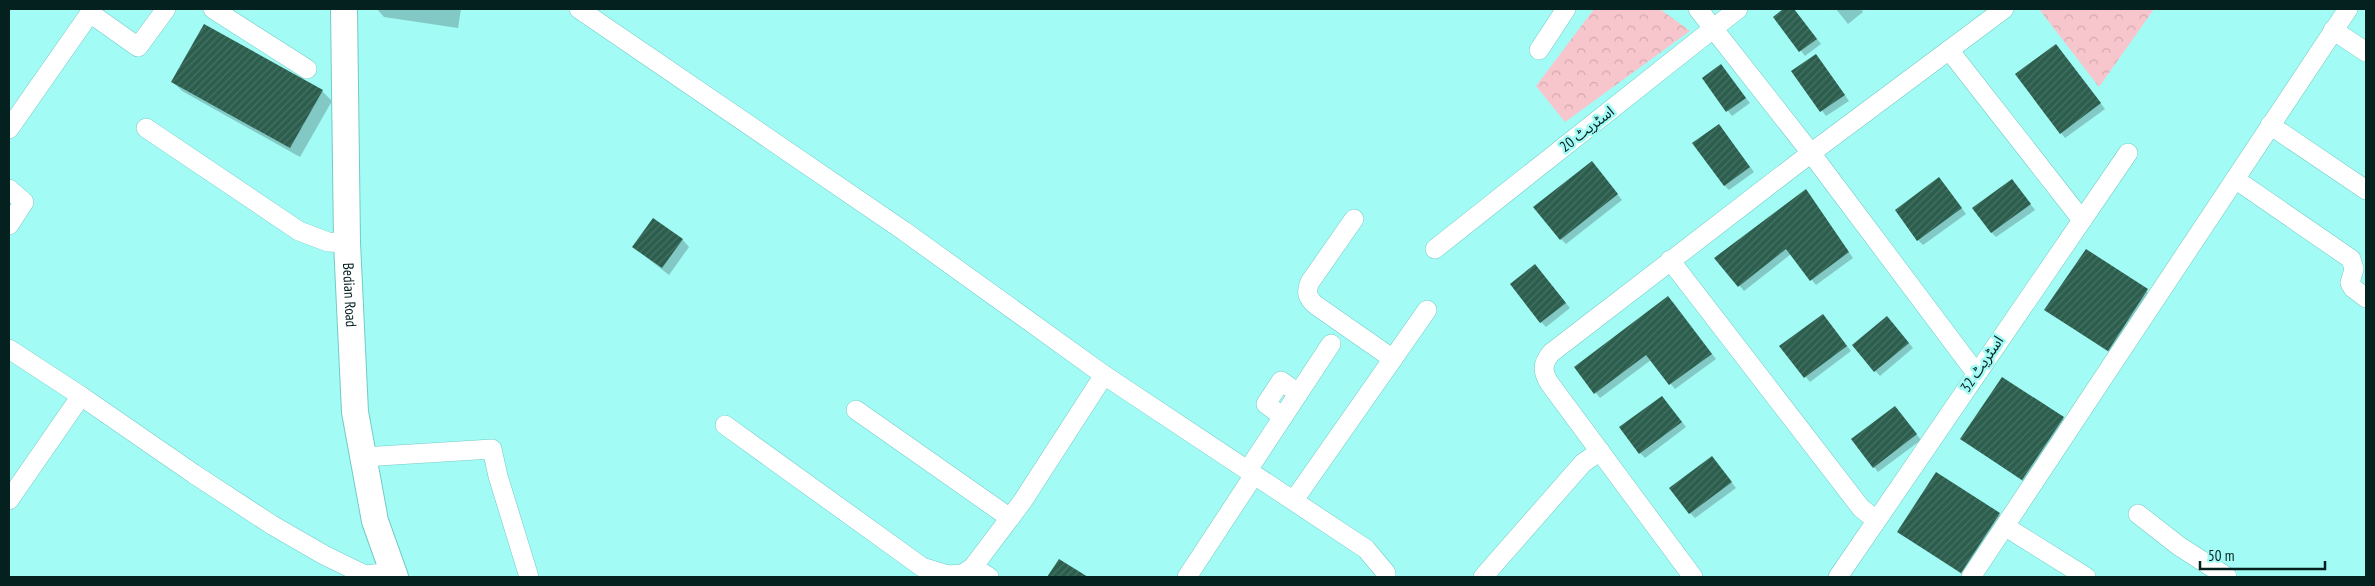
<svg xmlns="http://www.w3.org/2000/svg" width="2375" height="586" font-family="'PT Sans Narrow','Noto Sans Arabic',sans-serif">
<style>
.forest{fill:url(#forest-crowns)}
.shadow{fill:#0003}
.building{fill:url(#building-hatch)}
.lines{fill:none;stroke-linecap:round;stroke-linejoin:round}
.street-casing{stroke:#73cbc5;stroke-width:20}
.secondary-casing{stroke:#73cbc5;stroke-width:28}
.street{stroke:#fff;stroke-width:19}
.secondary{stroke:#fff;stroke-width:26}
.labels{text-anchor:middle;stroke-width:5;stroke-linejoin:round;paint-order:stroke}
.street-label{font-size:15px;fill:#04211f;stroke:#a3fbf5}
</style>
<defs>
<pattern id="forest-crowns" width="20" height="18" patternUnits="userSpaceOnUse" patternTransform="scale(1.25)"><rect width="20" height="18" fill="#f7c6cc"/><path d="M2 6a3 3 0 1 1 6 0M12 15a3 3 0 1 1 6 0" fill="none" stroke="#d2aaaf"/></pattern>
<pattern id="building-hatch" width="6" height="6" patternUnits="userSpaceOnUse" patternTransform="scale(1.25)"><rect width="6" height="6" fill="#2c5e4e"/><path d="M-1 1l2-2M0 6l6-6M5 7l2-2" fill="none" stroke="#477164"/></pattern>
</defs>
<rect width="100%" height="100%" fill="#a3fbf5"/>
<g class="forest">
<path d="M1594,9H1660L1690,31L1565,122L1536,86Z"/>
<path d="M2039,9H2154L2099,87Z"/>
</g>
<g class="shadow">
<path d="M461,9L458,28L384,17L377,9Z"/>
<path d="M1785,9H1794L1821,44L1805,56L1775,17Z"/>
<path d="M1836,9H1861L1863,12L1848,24Z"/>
<path d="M2060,50L2105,109L2065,138L2061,133Z"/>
<path d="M1821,61L1849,101L1826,116L1793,72Z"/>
<path d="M1721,66L1750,103L1732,116L1703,79Z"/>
<path d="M173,82L322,91L332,101L300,157L182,91Z"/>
<path d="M1723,131L1754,172L1729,190L1724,185Z"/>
<path d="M1597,168L1622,200L1566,244L1561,239Z"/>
<path d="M2012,180L2035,210L1996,237L1991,232Z"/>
<path d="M1944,184L1966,214L1923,245L1918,240Z"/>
<path d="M1806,191L1853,258L1816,285L1791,254L1744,291L1716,258Z"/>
<path d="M682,239L689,247L669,275L633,247Z"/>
<path d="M2086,251L2152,295L2113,355L2046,310Z"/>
<path d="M1540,271L1570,308L1546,327L1541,322Z"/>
<path d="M1673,302L1716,359L1675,389L1651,360L1600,398L1576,368Z"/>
<path d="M1827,320L1851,351L1810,382L1781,346Z"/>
<path d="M1892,322L1913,348L1880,376L1853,346Z"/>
<path d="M1662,397L1686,427L1645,458L1640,453Z"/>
<path d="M1900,413L1921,440L1878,472L1874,467Z"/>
<path d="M2063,418L2068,423L2027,484L1962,439Z"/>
<path d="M1716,462L1736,488L1695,518L1690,513Z"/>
<path d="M1999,514L2004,519L1966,577L1899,532Z"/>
</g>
<g class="building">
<path d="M1783,9H1794L1817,39L1799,52L1773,17Z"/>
<path d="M204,24L323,90L290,148L171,82Z"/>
<path d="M2056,44L2101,103L2060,134L2015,74Z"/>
<path d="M1816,54L1845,95L1820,112L1791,71Z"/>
<path d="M1721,64L1746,98L1726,112L1702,78Z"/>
<path d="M1719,124L1750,167L1724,186L1692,143Z"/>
<path d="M1592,161L1618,194L1560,240L1533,207Z"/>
<path d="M1939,177L1962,208L1917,241L1895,210Z"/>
<path d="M2012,179L2031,204L1991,233L1972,208Z"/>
<path d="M1806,189L1849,252L1810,281L1786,249L1738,287L1714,258Z"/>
<path d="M653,218L683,239L662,268L632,247Z"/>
<path d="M2086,249L2148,289L2108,351L2044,310Z"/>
<path d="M1535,264L1566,303L1540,323L1510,284Z"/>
<path d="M1668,296L1712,354L1669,385L1646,355L1594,394L1574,367Z"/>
<path d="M1823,314L1847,346L1804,378L1779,346Z"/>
<path d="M1887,316L1909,343L1874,372L1852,345Z"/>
<path d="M2002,377L2064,417L2022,480L1960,439Z"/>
<path d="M1662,396L1682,422L1639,454L1619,427Z"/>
<path d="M1895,406L1917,434L1873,468L1851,439Z"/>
<path d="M1712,456L1732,482L1689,514L1669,488Z"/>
<path d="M1936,472L2000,513L1961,573L1897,532Z"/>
<path d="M1059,559L1088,577H1047Z"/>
</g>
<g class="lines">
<g class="street-casing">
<g id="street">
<path d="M213,9L307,69"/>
<path d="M579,9L904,231L1104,375L1366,549L1386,573V577"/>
<path d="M1698,9L1811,153L1976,373"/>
<path d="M2333,30L2366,52"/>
<path d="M1539,50L1566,9"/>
<path d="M1949,50L2082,220"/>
<path d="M2270,125L2366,190"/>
<path d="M146,128L299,231L328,242L347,243"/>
<path d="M9,129L90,13L138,47L166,9"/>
<path d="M2235,179L2351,259L2354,269L2350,283L2353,288L2366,298"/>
<path d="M9,189L24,202L9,225"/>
<path d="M1354,219L1310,282C1305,293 1308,299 1317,306L1393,359"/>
<path d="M1435,249L1738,9"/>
<path d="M1670,260L1861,508L1876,520"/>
<path d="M9,349L81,396"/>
<path d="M856,410L1010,518"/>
<path d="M1283,417L1266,404L1281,381L1298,393"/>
<path d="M725,425L922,567L948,575"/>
<path d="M363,457L492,449L498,476L529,577"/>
<path d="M1248,470L1331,344"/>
<path d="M9,500L81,396L194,474L272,525L324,555L365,575L393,572"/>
<path d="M1294,500L1427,310"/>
<path d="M2138,514L2179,546L2227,577"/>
<path d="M2006,527L2086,577"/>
<path d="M973,567L989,577"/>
<path d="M947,577L948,575L963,574L973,567L1022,502L1104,375"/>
<path d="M1187,577L1254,475"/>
<path d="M1483,577L1583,463L1600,451"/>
<path d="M1693,577L1550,384C1542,372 1542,364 1551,353L1811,153L2004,9"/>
<path d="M1838,577L2128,153"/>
<path d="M1971,577L2348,9"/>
</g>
</g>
<g class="secondary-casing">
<g id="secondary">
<path id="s1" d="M344,9L347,243L355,412L375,521L395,577"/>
</g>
</g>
<use href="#street" class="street"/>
<use href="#secondary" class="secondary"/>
</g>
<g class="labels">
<g class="street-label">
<text transform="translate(1587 129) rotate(-38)" y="5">اسٹریٹ 20</text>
<text dy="5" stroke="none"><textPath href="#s1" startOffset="286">Bedian Road</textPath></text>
<text transform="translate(1982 364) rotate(-56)" y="5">اسٹریٹ 32</text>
</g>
</g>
<rect width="2375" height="586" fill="none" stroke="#04211f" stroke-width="20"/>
<path d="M2200 561v8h125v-8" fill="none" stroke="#04211f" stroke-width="2.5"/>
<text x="2208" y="561" font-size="15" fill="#04211f" stroke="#a3fbf5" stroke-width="4" paint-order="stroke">50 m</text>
</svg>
